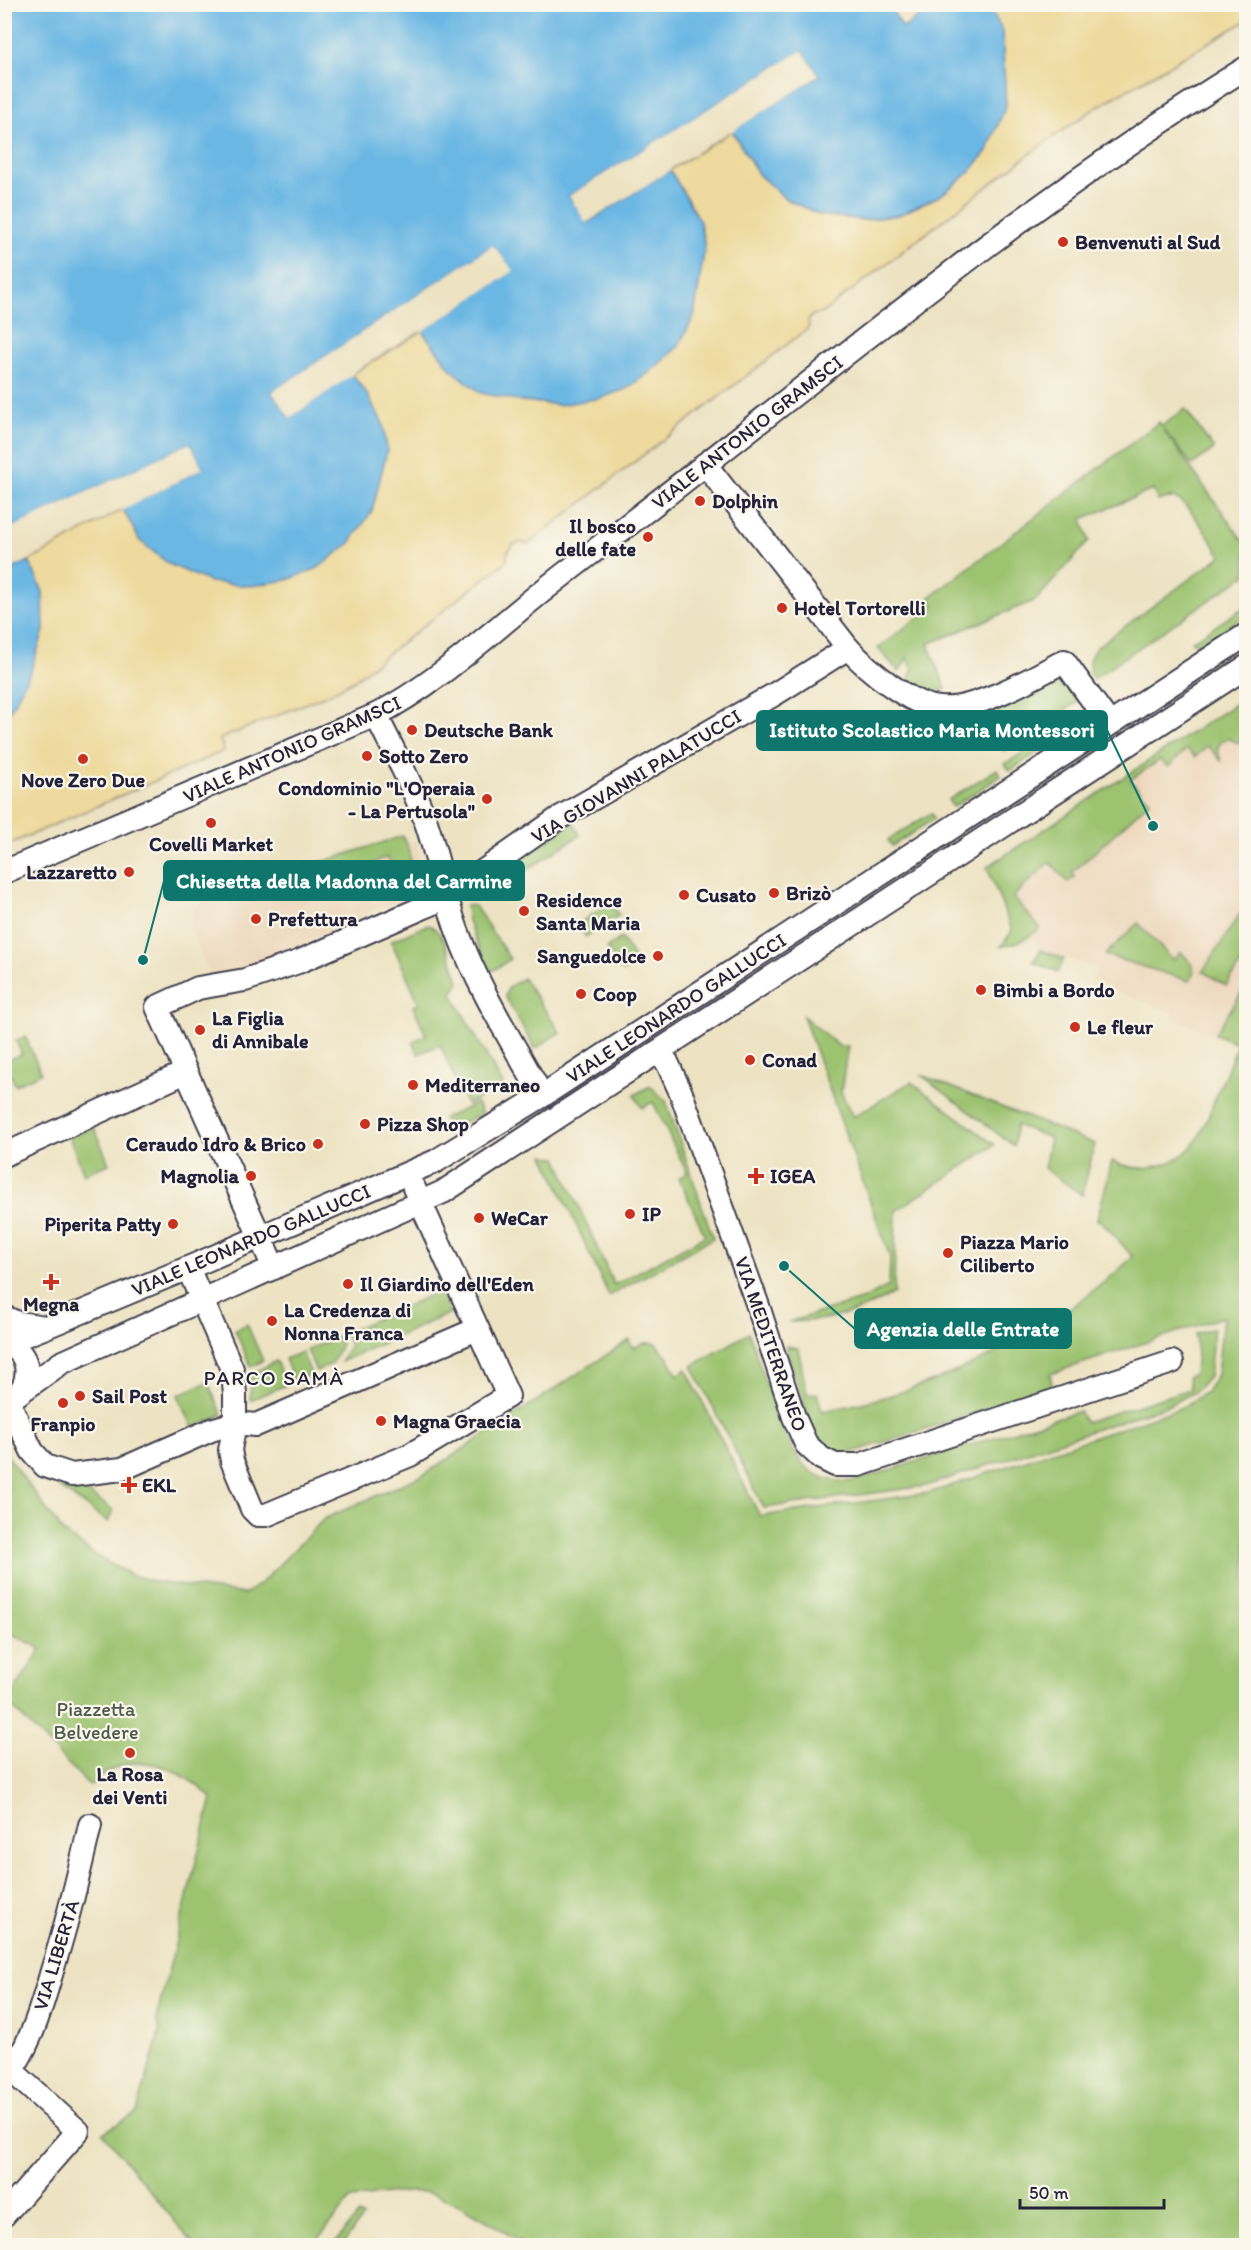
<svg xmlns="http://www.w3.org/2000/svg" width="1251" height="2250" font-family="Itim,sans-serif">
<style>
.built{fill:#edd7bb}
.green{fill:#9cc36f;stroke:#5f7255;stroke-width:1.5}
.sand{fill:#eeda9e;stroke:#887e6c;stroke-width:1.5}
.water{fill:#6bb7e4;stroke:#466c90;stroke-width:1.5}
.pier{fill:#ede3c3}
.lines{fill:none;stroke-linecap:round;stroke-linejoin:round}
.minor-casing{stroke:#403f4f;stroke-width:26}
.minor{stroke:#fff;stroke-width:22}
.poi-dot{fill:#c8321e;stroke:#fbf7ec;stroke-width:2}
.labels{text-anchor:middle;stroke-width:4.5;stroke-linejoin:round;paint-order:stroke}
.poi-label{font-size:20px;font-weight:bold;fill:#22223b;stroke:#fbf7ec;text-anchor:start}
.street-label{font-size:20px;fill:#22223b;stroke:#fbf7ec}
.park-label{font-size:20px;fill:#4d5a4d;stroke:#fbf7ec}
.neighbourhood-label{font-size:21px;letter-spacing:1.5px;fill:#22223b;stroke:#fbf7ec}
.leader{fill:none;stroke:#0f766e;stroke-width:2}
.callout-dot{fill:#0f766e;stroke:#fbf7ec;stroke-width:2}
.callout{fill:#0f766e;stroke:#0f766e;stroke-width:2}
.callout-label{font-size:21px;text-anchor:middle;font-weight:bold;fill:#fff}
</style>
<rect width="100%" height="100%" fill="#fbf7ec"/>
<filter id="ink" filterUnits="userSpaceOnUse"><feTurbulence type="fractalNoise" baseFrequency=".0167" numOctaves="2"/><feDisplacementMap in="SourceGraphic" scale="12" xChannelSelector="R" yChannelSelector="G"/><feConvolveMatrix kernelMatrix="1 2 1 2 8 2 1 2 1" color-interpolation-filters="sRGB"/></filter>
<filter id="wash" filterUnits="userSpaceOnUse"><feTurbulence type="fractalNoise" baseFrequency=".008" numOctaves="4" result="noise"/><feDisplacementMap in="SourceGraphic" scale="24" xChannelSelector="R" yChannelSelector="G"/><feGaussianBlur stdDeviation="1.35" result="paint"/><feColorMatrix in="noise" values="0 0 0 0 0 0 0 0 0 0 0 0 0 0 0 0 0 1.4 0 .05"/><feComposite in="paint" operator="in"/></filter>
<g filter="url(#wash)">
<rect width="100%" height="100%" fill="#ede3c3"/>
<g class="built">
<path d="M1246,704V986L1215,1034L1172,1018L1174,1013L1091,982L1097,969L1041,950L1030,937L1017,943L990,872Z"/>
<path d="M402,836L406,841H417L423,875L422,887L417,894L348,922L293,948L294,954L241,972L211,976L189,925L194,918L191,915L208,892L224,901L297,870Z"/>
</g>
<g class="green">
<path d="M1185,409L1214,449L1192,465L1163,429L1246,545V575L1093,679C1086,666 1088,656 1098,646L1221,556C1213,543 1189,505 1177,499C1171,496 1164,499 1158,501L1153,490L1082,519L1089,541L1036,600L928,644L946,689C930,693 921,688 908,680L913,669L907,658L899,672L878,648L934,605L929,598L1159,422L1162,426Z"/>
<path d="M1246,606V615L1202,645L1191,642Z"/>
<path d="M1046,684C1062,685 1070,688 1079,701L1004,751L980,715Z"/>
<path d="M1246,697V735L1238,743L1228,738L1221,742L1217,749L1222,762L1208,746L1195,757L1187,749L1168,767L1160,760L1130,780L1150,801L1072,873L1075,877L1068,882L1050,862L1013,897L1040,928C1028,939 1017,943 1001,947L1012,931L987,867Z"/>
<path d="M1056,731L1060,737L1010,771L1005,764Z"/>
<path d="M997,769L1001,776L953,807L948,800Z"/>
<path d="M931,813L934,819L892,846L888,840Z"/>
<path d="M573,822L580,835L518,876L511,866Z"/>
<path d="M402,836C410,846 414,871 409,883L400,888L387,857L307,891L297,870Z"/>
<path d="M611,902L619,915L586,937L577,925Z"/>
<path d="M466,905L475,906L510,959L494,970L488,971L468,921Z"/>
<path d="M1242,911L1246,913V956L1226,986L1203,971Z"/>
<path d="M1138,923L1173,960L1181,952C1190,961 1198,969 1190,981L1105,955Z"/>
<path d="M428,925C444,928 453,966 459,981L452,994L503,1085L467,1105L440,1045L418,1054L413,1042L426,1035L413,1006L419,1003L391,941Z"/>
<path d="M621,938L637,962L623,972L607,948Z"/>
<path d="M1041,950L1064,959L1058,972L1033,962Z"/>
<path d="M523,978L560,1032L535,1049L505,996L509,987Z"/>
<path d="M1246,986V2245H525C500,2229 450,2195 422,2192C401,2190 373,2197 351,2199L313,2245H194L103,2133L137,2112L160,2030L156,2020L212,1798C175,1764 131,1745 90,1786L7,1702L41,1649L5,1630L4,1451L63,1532L101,1559L132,1575L156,1582L245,1594L263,1581L324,1519L425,1474L629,1340L633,1348L644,1343H655L667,1356L678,1375L686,1369L760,1516L929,1493L1183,1407L1206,1392L1217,1375L1223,1317L1050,1374L1053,1388L847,1454C837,1455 828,1452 822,1444C808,1427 794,1369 786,1346L798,1348L807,1394L817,1393L822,1411C938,1392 1047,1336 1133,1257L1101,1221L1097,1220L1112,1161C1143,1176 1183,1166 1200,1134C1208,1121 1212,1105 1218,1091C1225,1075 1233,1059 1237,1043L1215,1034Z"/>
<path d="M803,1016L839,1046H848L841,1092L853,1117L911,1082L995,1145L896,1211L894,1293C860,1314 829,1321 789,1322L864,1299L889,1286L890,1257Z"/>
<path d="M25,1036L41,1073L15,1085L5,1061L22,1054L16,1041Z"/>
<path d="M921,1075L1095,1144L1082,1195L1044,1168L1050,1138L1016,1125L1014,1146Z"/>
<path d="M650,1086L666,1101L713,1238L609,1296L544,1155L557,1158L614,1285L705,1236L679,1178L687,1173L653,1102L642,1108L634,1095Z"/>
<path d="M477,1103L482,1114L454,1127L443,1119Z"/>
<path d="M94,1127L109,1164L84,1174L69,1137Z"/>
<path d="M440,1291L450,1313L341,1362L350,1345L344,1333Z"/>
<path d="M247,1324L263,1361L251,1367L235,1330Z"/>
<path d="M1214,1328L1209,1376L1195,1392L1169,1405L926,1486L764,1508L692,1366L749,1333C761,1366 784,1447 807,1468C820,1480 838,1482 854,1481L1079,1411L1085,1422L1190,1389L1188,1376L1194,1374L1197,1356L1195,1334Z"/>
<path d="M338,1337L341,1344L332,1364L316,1371L307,1350Z"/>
<path d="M302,1352L311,1374L294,1382L285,1359Z"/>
<path d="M276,1361L286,1385L250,1400L251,1374Z"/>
<path d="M208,1382L222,1415L193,1428L178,1395Z"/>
<path d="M62,1483L75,1484L113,1510L108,1522L59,1487Z"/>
<path d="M358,2215L363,2217L342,2245H333Z"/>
</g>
<path class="sand" d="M988,5H1246V21L1097,107L1039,147L822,313L812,315L808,321L809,327L806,330L528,544L520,542L512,545L507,553V561L354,680L331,693L220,739L224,751L5,846L4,715L10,711L43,592L29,561L123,509L140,541L287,580L318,568L383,424L367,394L352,374L422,331L452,370L481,392L521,401L559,405L678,347L694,316L705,246L699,219L670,170L732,131L759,175L786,199L820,215L865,220L899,215L941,195L970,172L1002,30Z"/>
<g class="water">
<path d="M888,4L903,28L935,5L988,4L1002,30L1006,105L987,151L970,172L941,195L899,215L865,220L820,215L786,199L759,175L732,131L819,76L802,50L569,196L587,223L670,170L699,219L705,246L694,316L678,347L650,372L626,389L601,398L559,405L521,401L481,393L452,370L422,331L513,271L493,245L272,392L290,418L352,374L367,394L383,424L387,451L372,511L349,544L318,568L287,580L251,586L210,582L169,564L140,541L123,509L203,468L190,443L5,531V5Z"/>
<path d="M29,561L43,592L44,631L30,673L10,711L5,715V573Z"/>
</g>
<g class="pier">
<path d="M802,50L819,76L730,133L731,129L815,75L801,54L573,197L587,219L668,168L672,169L586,223L569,196Z"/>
<path d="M493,245L514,271L420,333L421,329L509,270L492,249L276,393L291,414L351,372L355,373L290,418L272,392Z"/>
<path d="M190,443L203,468L121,511L122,507L199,467L189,447L4,534L5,531Z"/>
</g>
</g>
<g filter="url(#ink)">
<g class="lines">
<g class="minor-casing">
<g id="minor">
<path d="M705,464L848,648C867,669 911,706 940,708C973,712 1035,677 1064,661L1109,723"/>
<path d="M376,715C392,748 410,780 423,814C438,853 443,894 458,933C479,990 513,1043 542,1096"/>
<path d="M4,872L376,715C428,688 472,649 517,612C549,585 582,560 615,535C822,375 1023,205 1246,68"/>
<path d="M656,1053L667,1062L681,1093L758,1306L794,1417L806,1444L821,1458L835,1465H859L1172,1362"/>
<path d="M4,1155L186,1072"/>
<path d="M188,1268L232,1369L235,1393V1423L230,1450L232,1461L252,1509L258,1515H266L410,1455L508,1396L414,1188"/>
<path d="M274,1268L157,1007L198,988L245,980L298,962L445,898L559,818L775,694L848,648"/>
<path d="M4,1317L18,1323L45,1327"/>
<path d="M4,1343C8,1345 14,1347 17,1350C31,1362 29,1386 15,1396"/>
<path d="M5,1343L46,1327L188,1268L436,1161L542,1096L1246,635"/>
<path d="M19,1393L61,1363L443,1192L1246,667"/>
<path d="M8,1401L32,1451L45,1466L72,1475L122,1469L211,1430L235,1423L256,1425L477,1329"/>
<path d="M4,2079C30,2050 41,2008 52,1971C67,1923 79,1874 90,1825"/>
<path d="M4,2215L78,2131L12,2071"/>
</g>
</g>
<use href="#minor" class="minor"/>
</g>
</g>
<g class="poi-dot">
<circle cx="1063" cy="242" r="6"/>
<circle cx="700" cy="501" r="6"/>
<circle cx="648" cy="537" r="6"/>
<circle cx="782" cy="608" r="6"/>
<circle cx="412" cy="730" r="6"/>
<circle cx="367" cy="756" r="6"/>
<circle cx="83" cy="759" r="6"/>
<circle cx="487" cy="799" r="6"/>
<circle cx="211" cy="823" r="6"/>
<circle cx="129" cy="872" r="6"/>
<circle cx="774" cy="893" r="6"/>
<circle cx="684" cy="895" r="6"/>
<circle cx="524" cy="911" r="6"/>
<circle cx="256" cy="919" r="6"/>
<circle cx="658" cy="956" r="6"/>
<circle cx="981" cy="990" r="6"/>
<circle cx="581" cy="994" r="6"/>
<circle cx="1075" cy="1027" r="6"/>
<circle cx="200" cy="1030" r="6"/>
<circle cx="750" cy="1060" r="6"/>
<circle cx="413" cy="1085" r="6"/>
<circle cx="365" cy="1124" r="6"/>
<circle cx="318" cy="1144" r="6"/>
<circle cx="251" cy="1176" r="6"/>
<path d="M753 1167h6v6h6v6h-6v6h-6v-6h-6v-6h6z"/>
<circle cx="630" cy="1214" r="6"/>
<circle cx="479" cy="1218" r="6"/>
<circle cx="173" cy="1224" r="6"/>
<circle cx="948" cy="1253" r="6"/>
<path d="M48 1273h6v6h6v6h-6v6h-6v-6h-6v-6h6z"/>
<circle cx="348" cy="1284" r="6"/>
<circle cx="272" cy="1321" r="6"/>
<circle cx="80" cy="1396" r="6"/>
<circle cx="63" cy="1403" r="6"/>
<circle cx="381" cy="1421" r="6"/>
<path d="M126 1476h6v6h6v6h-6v6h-6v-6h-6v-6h6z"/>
<circle cx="130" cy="1753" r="6"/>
</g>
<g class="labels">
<g class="poi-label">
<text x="1075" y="249">Benvenuti al Sud</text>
<text x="712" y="508">Dolphin</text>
<text x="636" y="533" text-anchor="end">Il bosco<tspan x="636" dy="23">delle fate</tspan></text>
<text x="794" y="615">Hotel Tortorelli</text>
<text x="424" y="737">Deutsche Bank</text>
<text x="379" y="763">Sotto Zero</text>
<text x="83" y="787" text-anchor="middle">Nove Zero Due</text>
<text x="475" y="795" text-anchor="end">Condominio "L'Operaia<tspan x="475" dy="23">- La Pertusola"</tspan></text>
<text x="211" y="851" text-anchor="middle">Covelli Market</text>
<text x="117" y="879" text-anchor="end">Lazzaretto</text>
<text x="786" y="900">Brizò</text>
<text x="696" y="902">Cusato</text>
<text x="536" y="907">Residence<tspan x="536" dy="23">Santa Maria</tspan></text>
<text x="268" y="926">Prefettura</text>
<text x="646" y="963" text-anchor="end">Sanguedolce</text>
<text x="993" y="997">Bimbi a Bordo</text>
<text x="593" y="1001">Coop</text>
<text x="212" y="1025">La Figlia<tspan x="212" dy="23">di Annibale</tspan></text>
<text x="1087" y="1034">Le fleur</text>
<text x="762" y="1067">Conad</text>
<text x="425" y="1092">Mediterraneo</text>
<text x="377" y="1131">Pizza Shop</text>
<text x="306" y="1151" text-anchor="end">Ceraudo Idro &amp; Brico</text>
<text x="239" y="1183" text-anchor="end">Magnolia</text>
<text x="770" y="1183">IGEA</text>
<text x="642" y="1221">IP</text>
<text x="491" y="1225">WeCar</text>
<text x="161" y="1231" text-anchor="end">Piperita Patty</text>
<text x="960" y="1249">Piazza Mario<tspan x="960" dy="23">Ciliberto</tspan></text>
<text x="360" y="1291">Il Giardino dell'Eden</text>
<text x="51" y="1311" text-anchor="middle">Megna</text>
<text x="284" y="1317">La Credenza di<tspan x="284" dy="23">Nonna Franca</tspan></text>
<text x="92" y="1403">Sail Post</text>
<text x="393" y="1428">Magna Graecia</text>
<text x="63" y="1431" text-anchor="middle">Franpio</text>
<text x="142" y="1492">EKL</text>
<text x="130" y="1781" text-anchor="middle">La Rosa<tspan x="130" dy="23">dei Venti</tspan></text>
</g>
<g class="street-label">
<text transform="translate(747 432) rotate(-38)" y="7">VIALE ANTONIO GRAMSCI</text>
<text transform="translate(292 749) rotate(-24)" y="7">VIALE ANTONIO GRAMSCI</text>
<text transform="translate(636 776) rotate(-31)" y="7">VIA GIOVANNI PALATUCCI</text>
<text transform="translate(676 1008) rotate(-33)" y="7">VIALE LEONARDO GALLUCCI</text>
<text transform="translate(251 1240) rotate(-23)" y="7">VIALE LEONARDO GALLUCCI</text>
<text transform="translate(771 1344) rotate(71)" y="7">VIA MEDITERRANEO</text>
<text transform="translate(56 1955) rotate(-73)" y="7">VIA LIBERTÀ</text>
</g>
<g class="park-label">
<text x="96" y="1716">Piazzetta<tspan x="96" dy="23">Belvedere</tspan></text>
</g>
<g class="neighbourhood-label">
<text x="274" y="1385">PARCO SAMÀ</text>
</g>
</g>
<path class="leader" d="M1153 826L1107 730M143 960L164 881M784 1266L855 1329"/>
<g class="callout-dot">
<circle cx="1153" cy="826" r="6"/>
<circle cx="143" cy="960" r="6"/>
<circle cx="784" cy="1266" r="6"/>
</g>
<g class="callout">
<rect x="757" y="711" width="350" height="39" rx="6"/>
<rect x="164" y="861" width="360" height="39" rx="6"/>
<rect x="855" y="1309" width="216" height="39" rx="6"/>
</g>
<g class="callout-label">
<text x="932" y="737">Istituto Scolastico Maria Montessori</text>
<text x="344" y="888">Chiesetta della Madonna del Carmine</text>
<text x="963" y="1336">Agenzia delle Entrate</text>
</g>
<rect width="1251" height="2250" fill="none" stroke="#fbf7ec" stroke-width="24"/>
<path d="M1020 2199v9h144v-9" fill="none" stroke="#22223b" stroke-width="3"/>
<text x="1029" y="2199" font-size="18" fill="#22223b" stroke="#fbf7ec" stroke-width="4.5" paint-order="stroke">50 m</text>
</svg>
